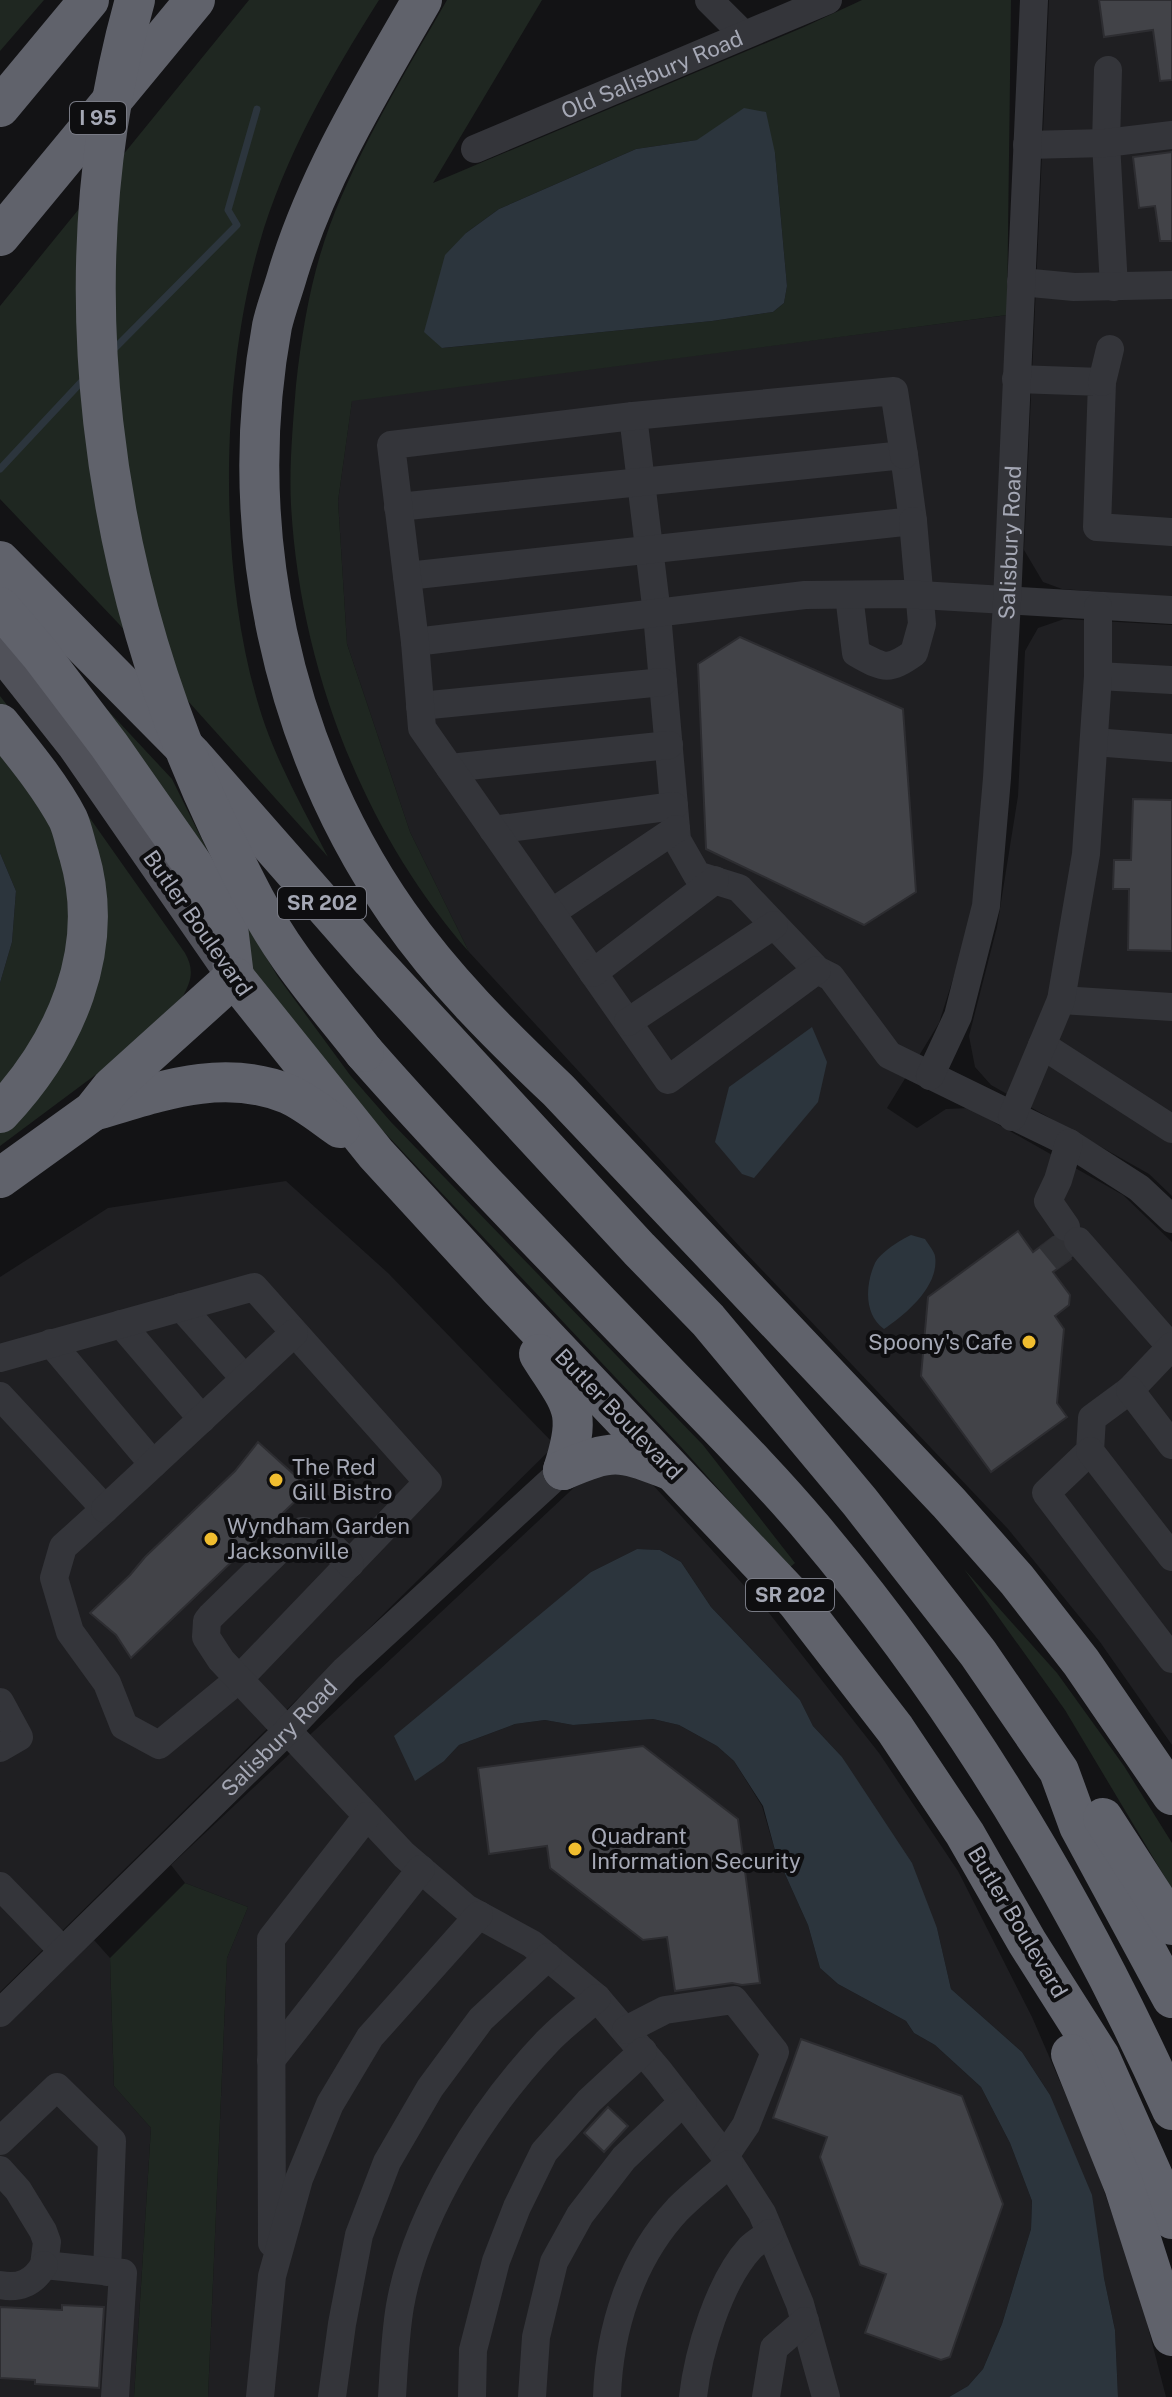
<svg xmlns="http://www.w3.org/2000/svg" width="1172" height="2397" font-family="'Public Sans',sans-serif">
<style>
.built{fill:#1f1f22}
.green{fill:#1f2721;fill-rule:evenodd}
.water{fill:#2c353d}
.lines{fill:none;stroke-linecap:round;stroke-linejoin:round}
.stream{stroke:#2c353d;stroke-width:7}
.building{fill:#424348;stroke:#2d2d31;stroke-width:2}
.minor-tunnel{stroke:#303135;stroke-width:28;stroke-dasharray:28 14;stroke-linecap:butt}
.minor{stroke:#34353a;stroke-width:28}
.major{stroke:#505159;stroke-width:34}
.highway{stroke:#60626b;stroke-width:40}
.highway-bridge{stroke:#60626b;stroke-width:40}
.poi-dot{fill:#f0bd2f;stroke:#0e0e10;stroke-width:3}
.labels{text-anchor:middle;stroke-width:8;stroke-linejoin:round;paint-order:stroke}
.shield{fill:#0e0e10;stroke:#787a84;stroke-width:2}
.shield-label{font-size:20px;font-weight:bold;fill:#a5a8b5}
.street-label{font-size:22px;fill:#a5a8b5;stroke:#0e0e10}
.poi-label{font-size:22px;fill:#a5a8b5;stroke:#0e0e10;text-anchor:start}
</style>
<rect width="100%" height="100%" fill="#131315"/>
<g class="built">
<path d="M1049,0H1172V597L1062,589L1043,582L1024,550Z"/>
<path d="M1007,315L989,783L974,913L939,1023L887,1108L917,1128L946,1109L969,1108L1123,1195L1172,1242V1745L1100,1642L1008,1529L741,1248L469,952L410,832L347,644L338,501L352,400Z"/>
<path d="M1064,619L1172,625V1196L1149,1174L991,1085L975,1067L969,1036L997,927L1018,796L1025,651L1038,628Z"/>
<path d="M286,1181L388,1273L555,1445L0,1992V1277L108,1208Z"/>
<path d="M598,1465L644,1475L769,1613L879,1753L958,1871L1032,2017L1091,2153L1139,2292L1166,2397H1118L1115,2330L1104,2278L1050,2095L1022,2052L951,1989L937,1928L842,1757L813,1726L800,1700L711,1607L681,1562L660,1550L637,1549L591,1572L444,1761L459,1745L515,1724L545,1720L573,1725L653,1719L679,1725L717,1746L734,1761L762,1806L776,1854L808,1925L820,1968L838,1984L906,2021L914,2033L935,2045L981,2087L1010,2143L1032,2201L1031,2229L1002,2324L983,2369L968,2386L949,2397H208L227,1958L248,1907L185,1883L171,1865Z"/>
<path d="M94,1940L110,1958L114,2086L151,2128L134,2397H0V2027Z"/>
</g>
<g class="green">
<path d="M0,0H44L0,51Z"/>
<path d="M249,0H379C331,76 284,157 259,245C219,384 217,587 265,725C281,770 306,814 328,857L118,623L0,499V306Z"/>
<path d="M447,0H542L433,183L804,27L862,0H1011L1007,315L352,401L338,501L347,644L410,832L469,952C363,831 300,667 291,505C289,466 293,424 296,385C302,331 311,276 330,225C360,146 405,73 447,0ZM697,140L775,153L787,286L784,303L773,312L712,321L443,348L466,233L499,209L636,149Z"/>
<path d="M89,690L172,779L232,900L278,977L350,1075L391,1122L703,1445L795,1563L789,1568L681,1447L353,1099L247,966Z"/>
<path d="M0,696L44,753L185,953C194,969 192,980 183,996L114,1061L0,1146V1133L5,1130L99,938L0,710Z"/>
<path d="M0,742L66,848L70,978L0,1096V983L12,942L16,891L0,853Z"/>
<path d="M964,1569L1057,1673L1124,1766L1172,1843V1889L1065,1710Z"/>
<path d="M185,1883L248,1907L227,1958L208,2397H134L151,2128L114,2086L110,1958Z"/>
</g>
<g class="water">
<path d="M744,108L766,112L775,153L787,286L784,303L773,312L712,321L442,348L424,332L445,255L466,233L499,209L636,149L697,140Z"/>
<path d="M0,853L16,891L12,942L0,983Z"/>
<path d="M812,1027L827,1062L818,1102L754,1178L742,1174L715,1142L729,1087Z"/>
<path d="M911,1235L925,1239C928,1244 934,1251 935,1256C940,1286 905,1315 884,1329C864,1315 865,1285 875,1263C881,1252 900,1240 911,1235Z"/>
<path d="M637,1549L660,1550L681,1562L711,1607L800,1700L813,1726L842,1757L912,1863L937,1928L951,1989L1022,2052L1050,2095L1092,2195L1104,2278L1115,2330L1118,2397H949L968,2386L983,2369L1002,2324L1031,2229L1032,2201L1010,2143L981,2087L935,2045L914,2033L906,2021L838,1984L820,1968L808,1925L776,1854L763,1806L734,1761L717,1746L679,1725L653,1719L573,1725L545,1720L515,1724L459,1745L444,1761L415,1781L394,1736L591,1572Z"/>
</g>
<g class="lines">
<g class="stream">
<path d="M114,349L237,225L228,210L257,109"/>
<path d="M0,469L85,378"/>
</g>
</g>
<g class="building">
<path d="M1099,0H1172V80L1160,81L1153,30L1104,37Z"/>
<path d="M1172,152V241H1160L1155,206L1139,208L1133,157Z"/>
<path d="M740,637L903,709L916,892L864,925L706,849L698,664Z"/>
<path d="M1133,799L1172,800V951L1128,950L1129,889H1113L1114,860H1131Z"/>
<path d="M1018,1231L1033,1252L1053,1237L1061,1243L1071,1259L1053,1272L1070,1295L1069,1305L1055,1316L1064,1329L1057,1403L1067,1417L991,1472L921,1376L928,1297Z"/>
<path d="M258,1442L309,1488L131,1658L116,1635L90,1613L130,1575L145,1557L235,1471Z"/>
<path d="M643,1746L738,1819L760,1983L742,1985L732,1983L675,1991L667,1937L643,1940L550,1868L547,1846L489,1854L478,1768Z"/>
<path d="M801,2039L962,2096L1003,2204L950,2357L941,2360L865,2333L886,2274L860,2265L820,2157L827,2137L773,2118Z"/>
<path d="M608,2107L628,2126L604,2152L584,2133Z"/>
<path d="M62,2305L104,2307L99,2388L35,2384V2380L0,2378V2307L62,2310Z"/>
</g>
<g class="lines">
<path class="minor-tunnel" d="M1050,1239L1068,1261"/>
<g class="minor">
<path d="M709,0L744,35"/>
<path d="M1108,70L1106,143L1114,287"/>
<path d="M1027,145L1106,143L1172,135"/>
<path id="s1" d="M475,149L828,0"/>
<path d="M1021,282L1074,287L1172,285"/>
<path d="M1016,379L1102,382L1097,527L1172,532"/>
<path d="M1102,382L1110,349"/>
<path d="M633,416L657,614L677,840L697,875L739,888L817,970L831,977L889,1055L1069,1143L1139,1188L1172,1219"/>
<path d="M398,507L904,455L913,521L407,576"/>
<path d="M849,595L856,653C884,668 887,672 914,653L922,624L913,521"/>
<path d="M415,642L805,595L903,594L1172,610"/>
<path d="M1098,676L1172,680"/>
<path d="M420,706L663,682"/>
<path d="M1094,742L1172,748"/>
<path d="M450,768L669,745"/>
<path d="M493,830L674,806"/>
<path d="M551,913L676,829"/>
<path d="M817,970L668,1080L422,728L415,642L391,445L633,416L894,391L904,455"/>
<path d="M593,973L715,880"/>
<path d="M1061,1000L1172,1007"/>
<path d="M628,1022L774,925"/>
<path d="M1042,1045L1172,1129"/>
<path id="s2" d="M930,1076L958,1016L986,906L997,778L1007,601L1034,0"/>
<path d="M1012,1117L1061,1000L1086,854L1098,676V607"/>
<path d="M1066,1227L1048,1201L1058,1180L1069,1143"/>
<path d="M1078,1241L1171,1347"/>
<path d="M181,1307L245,1379"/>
<path d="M121,1324L202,1419"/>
<path d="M51,1343L153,1464"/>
<path d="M1172,1346L1130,1390L1092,1418L1090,1451L1046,1493L1172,1659"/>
<path d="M0,1358L254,1287L428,1482L239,1679L159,1745L124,1726L107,1683L70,1632L54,1578L63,1547L105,1509L0,1396"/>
<path d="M1130,1390L1172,1445"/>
<path d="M1090,1451L1172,1557"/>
<path d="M105,1509L294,1333"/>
<path d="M350,1564L318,1533L302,1531L290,1539L211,1616L207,1621L206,1637L221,1660L404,1855L466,1908L532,1944L597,1998L659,2071L725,2156L762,2213L800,2304L826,2397"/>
<path d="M0,1702L19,1737L0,1748"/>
<path d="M0,1886L63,1951"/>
<path id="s3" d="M0,2013L287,1731L345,1670L563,1470"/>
<path d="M626,2030L665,2010L734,2000L775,2052L746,2125L725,2156"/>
<path d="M271,2060L421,1869"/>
<path d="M0,2141L57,2087L112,2141L107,2272"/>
<path d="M0,2170L18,2190L43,2231L47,2242L44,2265L123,2273L115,2397"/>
<path d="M272,2243L271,1939L367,1816"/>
<path d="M0,2285C20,2289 34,2282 44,2265"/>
<path d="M260,2397L272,2276L299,2179L330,2104L370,2037L479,1915"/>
<path d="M332,2397L342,2324L359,2235L387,2162L430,2088L481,2019L548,1957"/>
<path d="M392,2397C394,2367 395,2335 400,2306C416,2214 483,2109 547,2042C562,2026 581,2012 597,1998"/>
<path d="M472,2397L473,2350L496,2261L517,2207L544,2152L589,2101L643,2051"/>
<path d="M532,2397L536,2337L554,2262L580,2215L624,2158L683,2102"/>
<path d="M607,2397C609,2330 631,2259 678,2209C694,2193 712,2179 729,2164"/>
<path d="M693,2397C698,2352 719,2282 750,2248C756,2242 764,2238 770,2233"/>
<path d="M766,2397L774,2348L805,2321"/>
</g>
<path class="major" d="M0,652L75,747L234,977"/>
<g class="highway">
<path d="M422,0C371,89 318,175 288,273C283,291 276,308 272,326C235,528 281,746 398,914C444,980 500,1035 558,1090L949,1503L1017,1580L1081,1662L1172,1795"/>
<path d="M0,107L89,0"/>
<path d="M0,236L195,0"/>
<path d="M0,561L191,754L372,960L639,1249L708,1320L860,1502L978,1653L1059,1771L1079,1826L1172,1998"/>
<path d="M0,607L40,654L109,745L193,865L228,927L234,977"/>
<path d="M0,724C24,754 50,785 68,819C73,830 75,843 79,855C107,950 65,1044 0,1113"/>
<path d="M234,977L376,1154L500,1289L797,1602L895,1729L965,1834L1027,1942L1100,2057L1172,2219"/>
<path d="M364,1052C459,1160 560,1262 660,1366C711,1419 764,1471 812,1528C960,1703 1078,1901 1172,2110"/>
<path d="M93,1111C158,1092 222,1067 288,1094C306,1102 324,1117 340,1128"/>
<path d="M0,1178L93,1111L112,1087L234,977"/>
<path d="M539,1354C571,1405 583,1409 563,1470"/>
<path d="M563,1470C615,1448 619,1451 670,1470"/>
<path d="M1103,1818L1172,1925"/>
<path d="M1071,2054L1124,2186L1172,2336"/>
</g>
<path class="highway-bridge" d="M135,0C58,273 99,576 220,830C241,873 262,918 290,957C313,990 339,1020 364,1052"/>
</g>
<g class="poi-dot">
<circle cx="1029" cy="1342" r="8"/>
<circle cx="276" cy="1480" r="8"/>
<circle cx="211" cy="1539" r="8"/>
<circle cx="575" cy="1849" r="8"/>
</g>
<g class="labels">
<g class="shield">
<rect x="70" y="102" width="56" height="32" rx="6"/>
<rect x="278" y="887" width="88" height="32" rx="6"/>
<rect x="746" y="1579" width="88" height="32" rx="6"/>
</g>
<g class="shield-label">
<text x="98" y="125">I 95</text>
<text x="322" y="910">SR 202</text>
<text x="790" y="1602">SR 202</text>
</g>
<g class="street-label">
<text dy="8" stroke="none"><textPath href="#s1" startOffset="192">Old Salisbury Road</textPath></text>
<text dy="8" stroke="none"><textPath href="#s2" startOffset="544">Salisbury Road</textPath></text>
<text transform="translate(198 923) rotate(55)" y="8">Butler Boulevard</text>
<text transform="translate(619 1414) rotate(46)" y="8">Butler Boulevard</text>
<text dy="8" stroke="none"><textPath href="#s3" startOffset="392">Salisbury Road</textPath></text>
<text transform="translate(1018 1922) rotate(59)" y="8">Butler Boulevard</text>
</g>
<g class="poi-label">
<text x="1013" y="1350" text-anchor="end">Spoony's Cafe</text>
<text x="292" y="1475">The Red<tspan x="292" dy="25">Gill Bistro</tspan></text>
<text x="227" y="1534">Wyndham Garden<tspan x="227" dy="25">Jacksonville</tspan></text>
<text x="591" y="1844">Quadrant<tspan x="591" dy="25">Information Security</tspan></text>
</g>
</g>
</svg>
